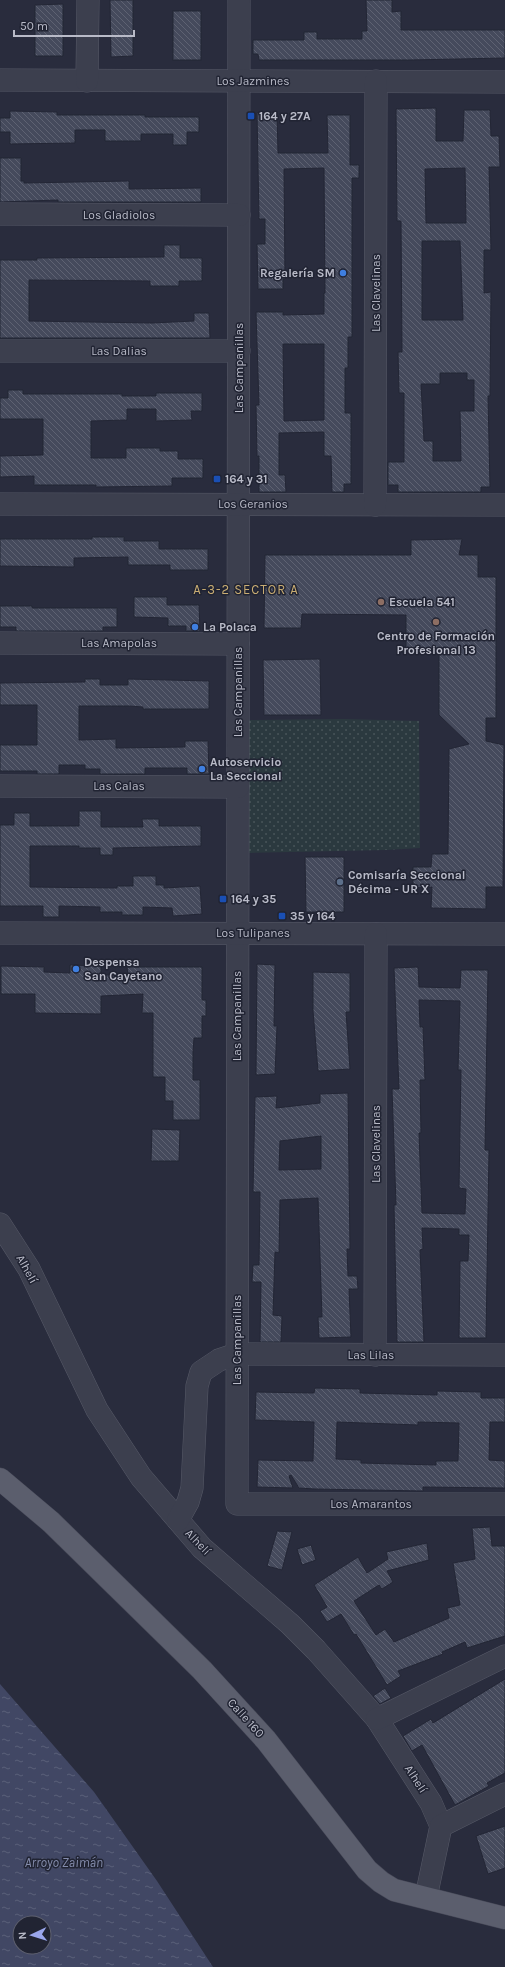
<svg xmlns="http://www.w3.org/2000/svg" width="505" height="1967" font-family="Karla,sans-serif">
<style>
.park{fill:url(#park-dots)}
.water{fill:url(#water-ripples);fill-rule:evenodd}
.building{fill:url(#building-back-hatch);stroke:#232635;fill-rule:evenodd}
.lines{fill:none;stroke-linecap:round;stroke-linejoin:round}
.minor-casing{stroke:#575a68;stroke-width:23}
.major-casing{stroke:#464857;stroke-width:23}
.minor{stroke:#3c3f4e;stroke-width:22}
.major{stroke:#5b5e6d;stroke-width:22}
.transit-dot{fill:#1a4fb4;stroke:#212433;stroke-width:1.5}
.shop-dot{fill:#3f7fe0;stroke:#212433;stroke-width:1.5}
.education-dot{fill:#8d6e63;stroke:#212433;stroke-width:1.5}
.service-dot{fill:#5c6f8a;stroke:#212433;stroke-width:1.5}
.labels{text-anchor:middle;stroke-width:3;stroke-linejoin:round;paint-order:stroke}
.street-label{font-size:12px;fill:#b9bbc8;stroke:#212433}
.poi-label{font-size:12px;font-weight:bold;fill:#b9bbc8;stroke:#212433;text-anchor:start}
.neighbourhood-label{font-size:13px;letter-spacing:1px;fill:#c9ad73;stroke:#212433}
.water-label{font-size:13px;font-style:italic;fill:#848cac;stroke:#212433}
</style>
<defs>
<pattern id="park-dots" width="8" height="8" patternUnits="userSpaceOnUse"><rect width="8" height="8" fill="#2b393f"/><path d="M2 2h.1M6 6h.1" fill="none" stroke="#485459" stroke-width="1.8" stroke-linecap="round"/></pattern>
<pattern id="water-ripples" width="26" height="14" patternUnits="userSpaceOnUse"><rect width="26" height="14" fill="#414764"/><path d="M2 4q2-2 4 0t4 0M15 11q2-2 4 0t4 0" fill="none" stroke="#5a6079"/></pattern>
<pattern id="building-back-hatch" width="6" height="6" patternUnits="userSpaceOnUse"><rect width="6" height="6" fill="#454a5c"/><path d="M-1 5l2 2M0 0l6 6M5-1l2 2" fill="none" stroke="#5e6272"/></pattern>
</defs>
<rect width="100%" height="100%" fill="#292c3d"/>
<path class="park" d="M344,719L419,721L420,848L386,850L248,853V720Z"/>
<path class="water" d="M0,1684L94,1792L157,1881L213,1967H0ZM20,1923H44V1947H20Z"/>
<g class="building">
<path d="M110,0H133V56L111,57Z"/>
<path d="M366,0H392V12L401,11V30H505V58L410,60H259L258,54H253V40H304V32H317V39H362V31H367Z"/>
<path d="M63,4V56H35V5Z"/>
<rect x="173" y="11" width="28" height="49"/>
<path d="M436,108V141H463L464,110H490L491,136H499L500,167H489L491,250H484V293L491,292L490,396H488L490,487H481V492H398V485H388V462H404V393H399L398,352H402L401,221H397L396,109ZM465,168L466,223H426L425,169ZM422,241H460L463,320H422ZM440,373H467V380H474V411H460L461,461H433V441H424L421,384H440Z"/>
<path d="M10,111L57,112V115H145V117H199V132H187V145H173V134H141V141H105V130H75V143L10,144V132H0V118H10Z"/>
<path d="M277,112L278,153H328L327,115H350V165H359V178H352V337H348V368H345V413H351V484H344V492H332L331,456H324V432L279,433V475H285L286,492H259V456H257L256,405H259L256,312H283V315L324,314V293H325L324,168L284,169L285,279H283V289H258L257,244H265V219H259L257,113ZM283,344H324V420L284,421Z"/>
<path d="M0,158H21V181H24V183L129,181V189L201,188V202H58V200L0,202Z"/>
<path d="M164,245H180V258H202V281H179V286H150V281L29,280V321L152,323L194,321V313H209L210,338H0V260H37V258L164,257Z"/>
<path d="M8,390H23V394H122V396H156V393H202V411H191L192,420L156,421V409H127V420L91,421V458H126V448H160V451H178V459H203V478H172V486L96,487V485H34V476L0,477V456L43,455V419H0V398H8Z"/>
<path d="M92,537H124V541H159V549H208V570H170V565H128V557L74,558V567L0,566V539H92Z"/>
<path d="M462,539L459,555H478V577H496V718H486V741L504,745L503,887H486V909L431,908L432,887L413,888V867H431L432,854H448L449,749L469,744L439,715V649H406V615L302,614L301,628H264L265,555H411V540Z"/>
<path d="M134,597H167V605H199L200,631H186V626H168V618L134,617Z"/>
<path d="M0,606H32V608H117V627H103V631H16V627H0Z"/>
<path d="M320,659L321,715H264L263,660Z"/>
<path d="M85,679H100V685H128V679L209,681V709H143V707L129,706H79V740L116,739V748L185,747V741H208L209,774H187V768H145V774H100V769H85V765H59V774H37V771H0V745H37V705H0V683L85,682Z"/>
<path d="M79,811H101V827H143L142,819H159V826H201V846L113,848V855H100V848H79V846H30V887L117,888V886H133V876H156V885H164V888L200,886L202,914L173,916L172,908L143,907V915H122V912H100V907L59,906V917H43V906H0V825H14V813H30V826H79Z"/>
<path d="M305,857H344V912H306Z"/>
<path d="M257,964L275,965L274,1026H277L275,1074L256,1075Z"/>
<path d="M70,965L101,966V975H128L127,967H202V1000H206V1016H202V1038H194L193,1052V1080H200V1120H173V1101H165V1077H153V1013H142L143,994L101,996V1014L35,1013V994H1V966L44,967V972L70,973Z"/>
<path d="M418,967L419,987L460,988L461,970H488L485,1150H489L486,1338H459L460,1261H468L469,1235H459V1229L422,1228L423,1249L420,1250L424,1342H397L394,1205H396L392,1089H399L394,968ZM419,1000L460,1001L458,1070H461L459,1188L466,1189L465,1214L422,1213L419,1133H421L420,1080H425L423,1027H420Z"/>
<path d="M313,972L350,973V1012H346L350,1069L318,1071L313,1011Z"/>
<path d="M348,1093L350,1249H347L348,1276H357L358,1289H349L351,1337L319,1338L318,1317H322L318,1198L280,1200L279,1253L275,1252L273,1315L282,1316L281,1342H260L261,1282H252L253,1265H259L260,1192H253L255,1097L277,1096L276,1108L320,1103V1094ZM321,1136V1169L279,1170L280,1141Z"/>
<path d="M152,1129L180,1130L179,1161H151Z"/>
<path d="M315,1388L360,1389V1393L437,1395V1391L481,1392V1398H505V1422H490L489,1460L505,1461V1488L423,1487V1491L315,1489L299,1488L291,1475L289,1476L293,1488L257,1487L258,1460L313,1461L314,1422L255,1420L256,1392L314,1393ZM337,1422L418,1425V1422L459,1423L458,1461H436V1465L361,1463V1460L336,1459Z"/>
<path d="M490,1527L492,1546H505V1636L467,1648L465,1642L442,1652L443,1654L398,1671L401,1676L387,1685L356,1634L354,1635L341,1614L327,1622L320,1611L327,1607L314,1585L358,1557L367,1573L388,1559L386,1552L427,1543L429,1560L387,1571L393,1582L382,1589L379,1585L354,1601L376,1635L385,1629L394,1642L449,1618L447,1608L460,1605L453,1563L475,1559L472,1528Z"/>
<path d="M277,1531L292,1532L282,1570L267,1566Z"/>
<path d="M311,1545L316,1560L302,1565L297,1549Z"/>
<path d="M505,1679V1773L487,1783L489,1786L455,1805L422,1745L412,1751L403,1736L431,1719L433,1723Z"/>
<path d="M385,1688L391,1698L380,1704L373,1696Z"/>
<path d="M505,1826V1868L488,1874L476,1836Z"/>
</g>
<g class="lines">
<g class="minor-casing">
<g id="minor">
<path d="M239,0L237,1504H505"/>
<path d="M0,80L505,82"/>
<path d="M87,81L88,0"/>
<path d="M0,214L239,215"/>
<path d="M0,351H239"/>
<path d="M0,504L505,505"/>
<path d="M375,505L376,81"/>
<path d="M0,643L238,644"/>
<path d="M0,786L238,787"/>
<path d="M0,933L505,934"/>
<path d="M0,1224L29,1269L97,1410L141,1477L202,1548L290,1624L316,1650L377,1719L431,1803L441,1826"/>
<path d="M375,1355L376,934"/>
<path d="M178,1520L188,1502L192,1488L197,1386L201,1372L219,1360L237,1354L505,1355"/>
<path d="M377,1719L505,1656"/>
<path d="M426,1897L441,1826L505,1794"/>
</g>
</g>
<g class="major-casing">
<path id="major" d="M0,1479L51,1522L202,1670L266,1740L367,1870L381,1882L394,1890L505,1918"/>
</g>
<use href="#minor" class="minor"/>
<use href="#major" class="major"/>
</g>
<g class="transit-dot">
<rect x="247" y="112" width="8" height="8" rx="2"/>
<rect x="213" y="475" width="8" height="8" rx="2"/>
<rect x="219" y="895" width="8" height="8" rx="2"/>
<rect x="278" y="912" width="8" height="8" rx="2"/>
</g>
<g class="shop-dot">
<circle cx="343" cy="273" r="4"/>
<circle cx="195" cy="627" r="4"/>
<circle cx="202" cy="769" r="4"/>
<circle cx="76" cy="969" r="4"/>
</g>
<g class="education-dot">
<circle cx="381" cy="602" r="4"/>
<circle cx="436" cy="622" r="4"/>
</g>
<circle class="service-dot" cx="340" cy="882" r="4"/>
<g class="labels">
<g class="street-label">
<text x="253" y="85">Los Jazmines</text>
<text x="119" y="219">Los Gladiolos</text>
<text transform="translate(376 293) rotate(-90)" y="4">Las Clavelinas</text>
<text x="119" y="355">Las Dalias</text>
<text transform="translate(239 368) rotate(-90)" y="4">Las Campanillas</text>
<text x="253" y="508">Los Geranios</text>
<text x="119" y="647">Las Amapolas</text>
<text transform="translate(238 692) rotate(-90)" y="4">Las Campanillas</text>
<text x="119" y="790">Las Calas</text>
<text x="253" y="937">Los Tulipanes</text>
<text transform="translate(237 1016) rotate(-90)" y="4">Las Campanillas</text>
<text transform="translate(376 1144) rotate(-90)" y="4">Las Clavelinas</text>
<text transform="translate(27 1269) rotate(61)" y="4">Alhelí</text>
<text transform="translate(237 1340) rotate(-90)" y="4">Las Campanillas</text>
<text x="371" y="1359">Las Lilas</text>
<text x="371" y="1508">Los Amarantos</text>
<text transform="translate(198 1542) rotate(46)" y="4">Alhelí</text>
<text transform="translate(246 1718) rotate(48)" y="4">Calle 160</text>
<text transform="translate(416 1779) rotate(57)" y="4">Alhelí</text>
</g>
<g class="poi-label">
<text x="259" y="120">164 y 27A</text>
<text x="335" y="277" text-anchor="end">Regalería SM</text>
<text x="225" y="483">164 y 31</text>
<text x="389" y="606">Escuela 541</text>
<text x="203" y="631">La Polaca</text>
<text x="436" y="640" text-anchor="middle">Centro de Formación<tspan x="436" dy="14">Profesional 13</tspan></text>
<text x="210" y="766">Autoservicio<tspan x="210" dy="14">La Seccional</tspan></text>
<text x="348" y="879">Comisaría Seccional<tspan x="348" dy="14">Décima - UR X</tspan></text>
<text x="231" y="903">164 y 35</text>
<text x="290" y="920">35 y 164</text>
<text x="84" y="966">Despensa<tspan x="84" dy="14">San Cayetano</tspan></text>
</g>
<g class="neighbourhood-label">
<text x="246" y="594">A-3-2 SECTOR A</text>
</g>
<g class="water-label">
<text x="64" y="1867">Arroyo Zaimán</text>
</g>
</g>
<g transform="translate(32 1935) rotate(266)"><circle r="19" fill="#212433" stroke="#5e606f"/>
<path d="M0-3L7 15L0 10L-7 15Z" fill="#9aa6ec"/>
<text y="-6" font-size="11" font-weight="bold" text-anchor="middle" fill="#b9bbc8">N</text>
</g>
<path d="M14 30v6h120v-6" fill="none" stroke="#b9bbc8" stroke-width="2"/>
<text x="20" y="30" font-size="12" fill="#b9bbc8" stroke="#212433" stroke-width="3" paint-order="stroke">50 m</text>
</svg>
